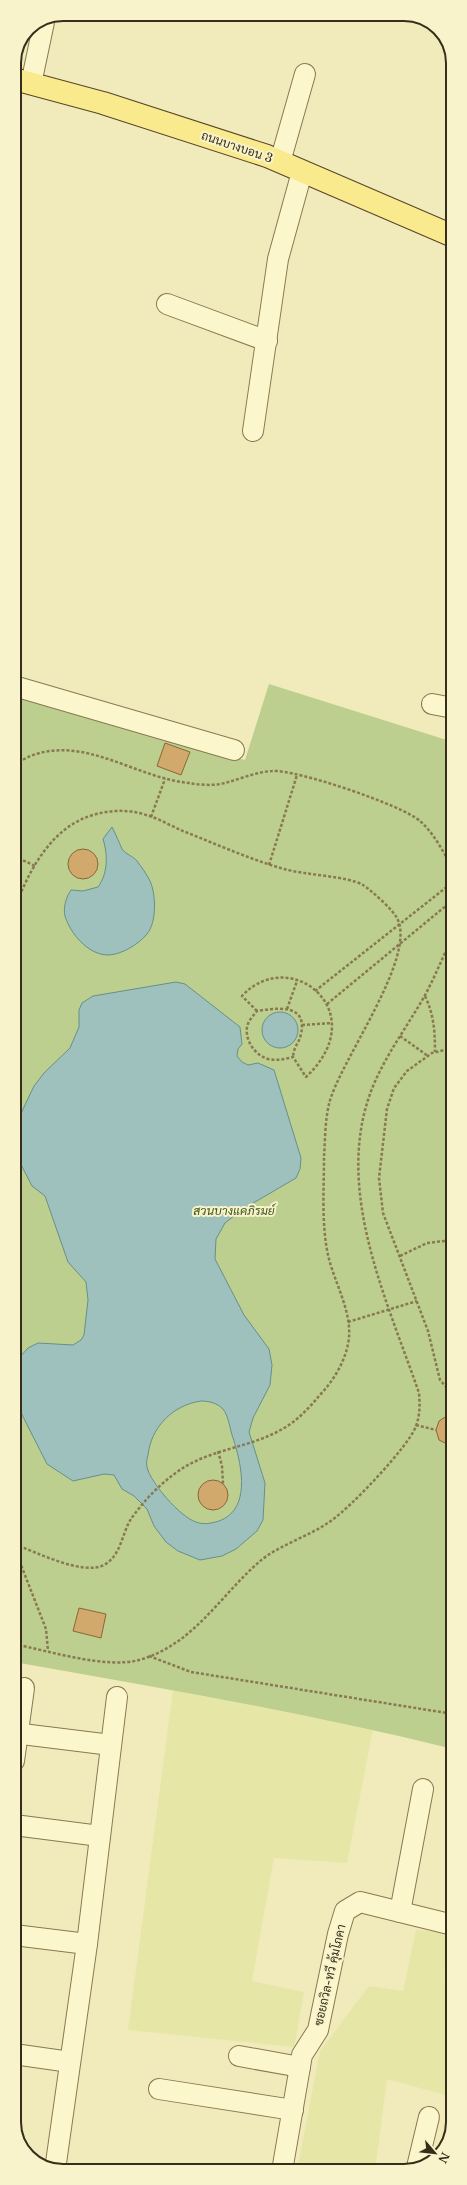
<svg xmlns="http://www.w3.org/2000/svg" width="467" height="2185" font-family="'Libre Baskerville',Sarabun,serif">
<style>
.farmland{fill:#e6e7a7}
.green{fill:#bccf8e}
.water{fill:#9fc1bd;stroke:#668f8c;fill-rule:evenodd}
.building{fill:#d2a96c;stroke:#8a6637}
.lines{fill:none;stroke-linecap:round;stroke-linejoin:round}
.minor-casing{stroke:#897953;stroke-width:22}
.major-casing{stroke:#564528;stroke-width:24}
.path{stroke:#897953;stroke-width:2.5;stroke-dasharray:3 2;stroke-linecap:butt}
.minor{stroke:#fcf6cd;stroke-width:20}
.major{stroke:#f9ea8d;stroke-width:22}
.labels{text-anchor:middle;stroke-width:4;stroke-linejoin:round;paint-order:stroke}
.street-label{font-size:12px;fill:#362d1a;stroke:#f8f3ca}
.park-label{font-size:12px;font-style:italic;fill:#3d551e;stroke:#f8f3ca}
.rim{fill:none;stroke:#362d1a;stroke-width:2}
</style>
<rect width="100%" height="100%" fill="#f1eaba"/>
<g class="farmland">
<path d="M173,1690L373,1729L347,1863L274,1858L252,1981L304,1992L294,2047L128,2030Z"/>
<path d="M416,1930L452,1933L444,1977L453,1979V2097L387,2079L375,2171H297L320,2051L369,1986L403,1991Z"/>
</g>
<path class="green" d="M269,684L453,742V1749C308,1713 161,1688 14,1662V696L245,760Z"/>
<g class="water">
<path d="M112,827C116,835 119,842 122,849C125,854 133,856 137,861C141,866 147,875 150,881C156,894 157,922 147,934C139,944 121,955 108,955C88,955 70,933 65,916C63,908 66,897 71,890L83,891L98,887C108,873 108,855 103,839Z"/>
<path d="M176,982L185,984L240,1027L242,1044L238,1049L237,1056L242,1062L248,1065L258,1063L274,1070L301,1158L300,1169L296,1178L243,1209L225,1223L216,1239L215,1259L244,1315L269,1349L272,1365L270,1385L253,1418L249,1432L265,1483L263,1520L257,1531L236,1549L222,1556L200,1560L178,1551L166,1542L154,1526L147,1509L134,1496L122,1489L114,1475L104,1474L73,1481L47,1464L14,1399V1371L18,1359L28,1348L38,1343L73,1345L81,1340L84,1335L88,1300L86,1282L68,1262L45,1196L32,1186L16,1155L14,1128L34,1086L44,1073L70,1048L79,1027V1010L82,1003L93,996ZM201,1401C209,1401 217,1403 223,1409C228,1415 230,1428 232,1435C242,1464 254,1516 211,1523C207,1524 200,1524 196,1522C180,1517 150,1482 147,1467C146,1463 147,1458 148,1455C151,1427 173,1405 201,1401Z"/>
<circle cx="280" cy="1030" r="18"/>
</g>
<g class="building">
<path d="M165,743L190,752L181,775L157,766Z"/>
<circle cx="83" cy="864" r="15"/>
<path d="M453,1412V1447L439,1440L436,1430L439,1421Z"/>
<circle cx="213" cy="1495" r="15"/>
<path d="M79,1608L106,1614L101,1638L73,1631Z"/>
</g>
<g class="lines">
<g class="minor-casing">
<g id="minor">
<path d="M31,84L44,22"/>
<path d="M280,162L305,74"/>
<path d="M167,304L267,341"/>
<path d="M253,431L278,259L302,172"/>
<path d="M14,686L234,750"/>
<path d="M432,704L453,708"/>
<path d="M14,1733L111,1745"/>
<path d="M14,1761L24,1688"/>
<path d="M14,1825L100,1836"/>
<path d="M400,1912L423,1789"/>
<path d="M14,1935L87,1944"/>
<path d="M14,2054L70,2062"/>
<path d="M239,2056L300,2067"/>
<path d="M159,2089L293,2110"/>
<path d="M417,2167L429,2117"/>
<path d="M55,2170L87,1944L117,1697"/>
<path d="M282,2171L302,2055L318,2030L338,1934L345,1911L360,1902L453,1925"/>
</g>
</g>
<g class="major-casing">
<path id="major" d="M14,79L103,103L267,156L453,236"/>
</g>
<g class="path">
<path d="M14,764C21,761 29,756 36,754C89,738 137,778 189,783C200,785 214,786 225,783C240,779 256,772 272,771C295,769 402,805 420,821C434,833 443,852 453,868"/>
<path d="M151,817L165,779"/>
<path d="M14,856L35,866"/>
<path d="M269,865L297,775"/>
<path d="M14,910C28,872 51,827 93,815C110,810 128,809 146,815C158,818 171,826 183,831C216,844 249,859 284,869C304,875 348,876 363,885C371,890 393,910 397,918C418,957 339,1062 329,1104C325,1121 325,1141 324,1158C324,1191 321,1227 329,1259C336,1286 354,1316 348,1344C344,1364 333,1381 319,1396C309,1408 298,1420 284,1428C250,1449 207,1448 173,1475C158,1486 142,1503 131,1519C122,1533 121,1556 104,1565C83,1576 36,1552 14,1544"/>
<path d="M315,991L453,882"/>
<path d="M425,996C434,1015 435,1032 435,1052"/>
<path d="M327,1004L453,900"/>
<path d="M287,1009L297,981"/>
<path d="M257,1011L242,996C290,944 375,1012 306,1077L293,1057C285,1059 277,1061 268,1059C255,1055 245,1041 247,1027C248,1021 253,1016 257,1011C276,1008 308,1003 301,1034C299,1044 294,1045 293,1057"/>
<path d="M302,1025L332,1023"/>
<path d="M400,1036L428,1056"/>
<path d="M453,1048L432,1053L407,1071L394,1088L387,1109L379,1178L383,1213L428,1331L440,1380L448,1389L453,1390"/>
<path d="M14,1234V1275"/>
<path d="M400,1256L427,1243L453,1240"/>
<path d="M348,1322L417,1301"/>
<path d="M416,1425L436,1430"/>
<path d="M218,1451L222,1466L223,1484"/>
<path d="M14,1547L46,1629L48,1651"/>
<path d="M14,1644C49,1651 106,1669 139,1660C193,1645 219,1597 259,1562C278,1545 311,1536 332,1520C351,1507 409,1446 416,1426C420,1415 420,1405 419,1393C385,1294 328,1178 378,1075C391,1048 409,1023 424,997C435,977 443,956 453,936"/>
<path d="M149,1656L191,1672L453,1714"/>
</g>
<use href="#minor" class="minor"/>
<use href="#major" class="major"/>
</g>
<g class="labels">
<g class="street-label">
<text transform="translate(237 147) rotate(19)" y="4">ถนนบางบอน 3</text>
<text transform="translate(330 1975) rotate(-77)" y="4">ซอยถวิล-ทวี คุ้มโภคา</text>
</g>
<g class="park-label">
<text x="234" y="1215">สวนบางแคภิรมย์</text>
</g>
</g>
<path d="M0 0H467V2185H0ZM63 21H404A42 42 0 0 1 446 63V2122A42 42 0 0 1 404 2164H63A42 42 0 0 1 21 2122V63A42 42 0 0 1 63 21Z" fill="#f8f3ca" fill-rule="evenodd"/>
<path class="rim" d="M63 21H404A42 42 0 0 1 446 63V2122A42 42 0 0 1 404 2164H63A42 42 0 0 1 21 2122V63A42 42 0 0 1 63 21Z"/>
<g transform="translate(435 2153) rotate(118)" stroke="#f8f3ca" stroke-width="3" paint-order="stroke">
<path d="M0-3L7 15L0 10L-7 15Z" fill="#362d1a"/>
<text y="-6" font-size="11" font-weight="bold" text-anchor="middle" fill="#362d1a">N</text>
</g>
</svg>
